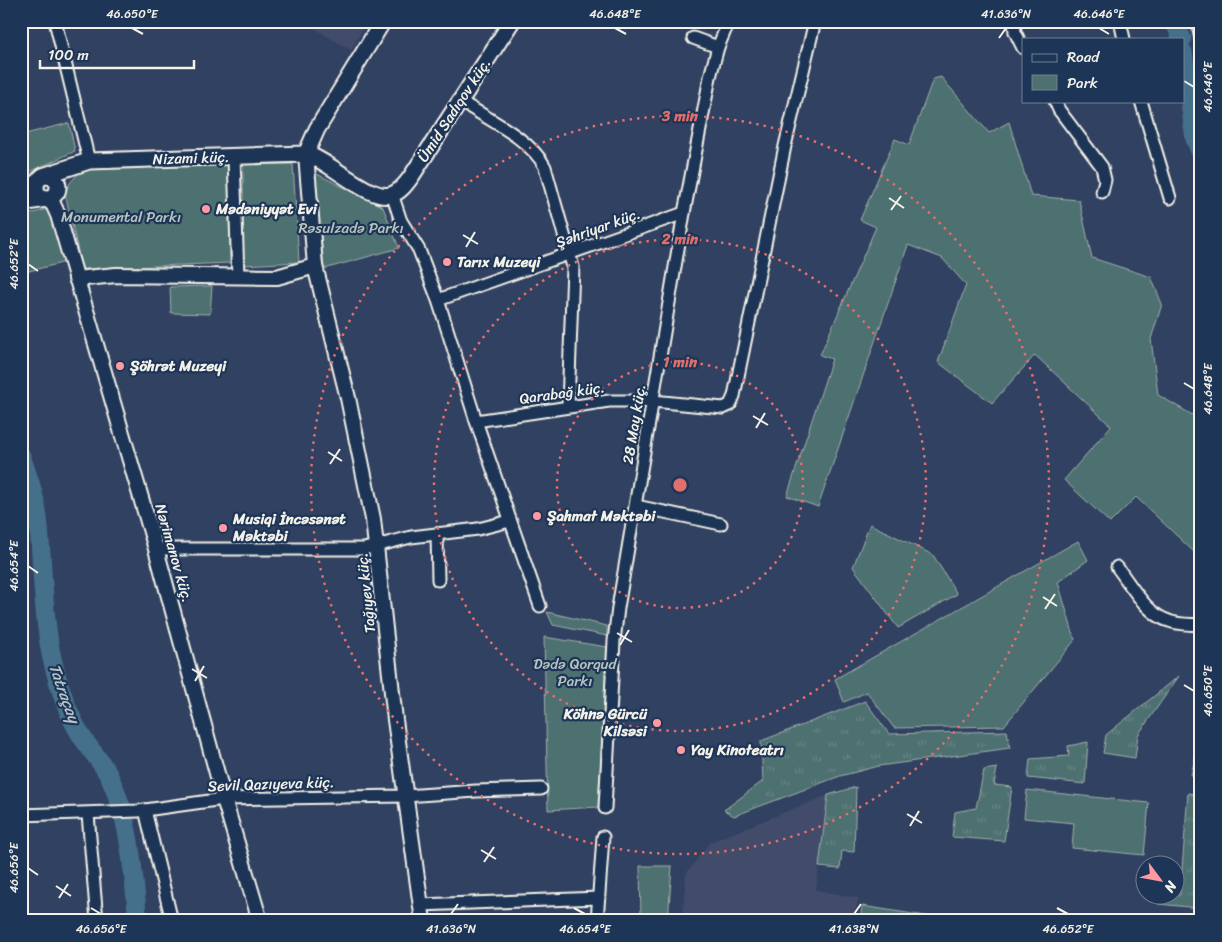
<svg xmlns="http://www.w3.org/2000/svg" width="1222" height="942" font-family="Sriracha,sans-serif">
<style>
.built{fill:#434c6b}
.grass{fill:url(#grass-tufts);stroke:#a1b0ac}
.park{fill:#4e7071;stroke:#a1b0ac}
.lines{fill:none;stroke-linecap:round;stroke-linejoin:round}
.river{stroke:#456f8c;stroke-width:19}
.minor-casing{stroke:#f4f1e8;stroke-width:15}
.tertiary-casing{stroke:#f4f1e8;stroke-width:18}
.secondary-casing{stroke:#f4f1e8;stroke-width:19}
.minor{stroke:#1d3557;stroke-width:11}
.tertiary{stroke:#1d3557;stroke-width:14}
.secondary{stroke:#1d3557;stroke-width:15}
.ticks{fill:none;stroke:#f4f1e8;stroke-width:2}
.ring{fill:none;stroke:#e06e6b;stroke-width:2.5;stroke-dasharray:2.5 5}
.poi-dot{fill:#ff9aa2;stroke:#1d3557;stroke-width:2}
.labels{text-anchor:middle;stroke-width:4.5;stroke-linejoin:round;paint-order:stroke}
.street-label{font-size:15px;fill:#f4f1e8;stroke:#1d3557}
.poi-label{font-size:15px;font-weight:bold;fill:#f4f1e8;stroke:#1d3557;text-anchor:start}
.park-label{font-size:15px;fill:#bac4be;stroke:#1d3557}
.water-label{font-size:16px;font-style:italic;fill:#b7c4c8;stroke:#1d3557}
.centre{fill:#e06e6b;stroke:#1d3557;stroke-width:2.5}
.ring-label{font-size:15px;text-anchor:middle;font-weight:bold;fill:#e06e6b;stroke:#1d3557;stroke-width:4.5;stroke-linejoin:round;paint-order:stroke}
.neatline{fill:none;stroke:#f4f1e8;stroke-width:2}
.ticks-label{font-size:12px;text-anchor:middle;fill:#f4f1e8}
</style>
<defs>
<pattern id="grass-tufts" width="24" height="20" patternUnits="userSpaceOnUse" patternTransform="scale(1.25)"><rect width="24" height="20" fill="#4e7071"/><path d="M3 7l-1-3M5 7V3M7 7l1-3M15 17l-1-3M17 17v-4M19 17l1-3" fill="none" stroke="#688585"/></pattern>
</defs>
<rect width="100%" height="100%" fill="#314161"/>
<filter id="ink" filterUnits="userSpaceOnUse"><feTurbulence type="fractalNoise" baseFrequency=".02" numOctaves="2"/><feDisplacementMap in="SourceGraphic" scale="10" xChannelSelector="R" yChannelSelector="G"/><feConvolveMatrix kernelMatrix="1 2 1 2 8 2 1 2 1" color-interpolation-filters="sRGB"/></filter>
<g filter="url(#ink)">
<g class="built">
<path d="M302,21H367L351,50Z"/>
<path d="M828,795L816,890L858,898L855,921H682L686,874L710,842Z"/>
</g>
<g class="grass">
<path d="M1179,676L1138,735L1135,758L1103,753L1106,735Z"/>
<path d="M865,701L889,734L1007,731L1010,748L879,766L840,776L734,816L724,810L763,781L761,741Z"/>
<path d="M1201,732V776L1191,775Z"/>
<path d="M1088,742L1085,784L1028,778L1030,759L1069,756L1068,746Z"/>
<path d="M997,768L994,785L1012,787L1004,841L952,837L955,812L976,808L984,770Z"/>
<path d="M856,787L854,852L842,851L840,869L819,867L828,795Z"/>
<path d="M1188,793L1201,795L1199,908L1158,904L1160,895H1180Z"/>
</g>
<g class="park">
<path d="M941,77L989,133L1009,122L1031,196L1079,200L1092,258L1151,277L1162,304L1151,339L1158,395L1201,420V550L1195,553L1136,497L1110,523L1064,480L1111,426L1035,355L992,403L938,362L966,285L942,258L908,245L818,507L787,496L832,359L820,355L876,227L860,220L895,139L909,145L933,79Z"/>
<path d="M69,123L75,151L21,176V135Z"/>
<path d="M228,163L230,263L82,269L65,193C70,181 76,174 88,168Z"/>
<path d="M243,164H293L299,262L243,265Z"/>
<path d="M315,173L383,207L399,248L324,269Z"/>
<path d="M47,209L66,262L21,273V217Z"/>
<path d="M212,286L210,314L171,313L170,287Z"/>
<path d="M870,524L933,555L957,594L898,628L853,567Z"/>
<path d="M1078,541L1088,560L1058,582L1075,640L1004,726L894,728L867,692L844,702L835,679Z"/>
<path d="M547,612L607,626V636L553,625Z"/>
<path d="M544,637L607,647L598,807L548,810Z"/>
<path d="M1027,790L1149,803L1144,855L1072,848L1074,823L1024,818Z"/>
<path d="M640,866H672L668,921H641Z"/>
<path d="M862,906L958,921H860Z"/>
</g>
<g class="lines">
<g class="river">
<path d="M1174,21L1182,39"/>
<path d="M1183,52L1195,139L1201,153"/>
<path d="M21,456C28,476 35,496 38,518C43,563 42,609 51,654C57,680 66,710 79,732C88,748 101,760 109,776C131,820 133,873 138,921"/>
</g>
<g class="minor-casing">
<g id="minor">
<path d="M55,21L89,161"/>
<path d="M1014,21L1015,32L1023,48"/>
<path d="M1120,21L1124,39"/>
<path d="M1197,21L1201,39"/>
<path d="M693,38L718,47"/>
<path d="M460,101C486,118 531,139 545,167L573,267L568,406"/>
<path d="M1055,101L1059,110L1102,167L1105,180L1102,192"/>
<path d="M1141,101L1170,198"/>
<path d="M234,157L238,277"/>
<path d="M392,194L401,221L419,250L438,300L476,421L540,606"/>
<path d="M438,300L684,213"/>
<path d="M476,421L609,401H653L723,408L730,405L734,396L785,146L815,21"/>
<path d="M636,506L721,524"/>
<path d="M437,534L438,580"/>
<path d="M156,549H364L411,537L478,529L510,521"/>
<path d="M1117,567C1131,585 1146,614 1169,621C1178,625 1191,624 1201,625"/>
<path d="M605,808L614,641L618,608L684,213L710,77L718,47L729,21"/>
<path d="M145,810L172,921"/>
<path d="M88,814L97,921"/>
<path d="M21,815L138,811L224,799L405,796L476,791L541,789"/>
<path d="M420,905L599,898"/>
<path d="M597,921L603,837"/>
</g>
</g>
<g class="tertiary-casing">
<g id="tertiary">
<path d="M46,199L53,204L58,215L156,549L224,799L260,921"/>
<path d="M315,266L348,398L373,519L395,720L423,921"/>
<path d="M76,279L116,275L277,277L315,266L306,154"/>
</g>
</g>
<g class="secondary-casing">
<g id="secondary">
<path d="M306,154L317,129L383,21"/>
<circle cx="47" cy="187" r="11"/>
<path d="M43,176L89,161L306,154C329,160 369,201 391,195C400,192 406,184 411,177L512,21"/>
<path d="M21,203L46,199"/>
</g>
</g>
<use href="#minor" class="minor"/>
<use href="#tertiary" class="tertiary"/>
<use href="#secondary" class="secondary"/>
</g>
</g>
<path class="ticks" d="M132,28L143,34M615,28L626,34M1099,28L1109,34M999,38L1006,28M1184,81L1194,87M889,198L904,208M891,210L901,196M463,235L478,244M466,247L475,232M28,264L38,271M1184,383L1194,389M753,416L768,425M756,428L765,413M328,452L342,461M330,464L340,449M28,566L38,573M1043,597L1057,606M1045,609L1055,594M617,633L632,642M620,645L629,630M192,669L207,678M195,681L204,666M1184,685L1194,691M907,814L922,823M910,826L919,811M481,850L496,859M484,862L494,847M28,868L38,875M56,886L71,896M59,898L68,884M91,908L101,914M574,908L585,914M1057,908L1068,914M451,914L458,904M854,914L861,904"/>
<g class="ring">
<circle cx="680" cy="485" r="123"/>
<circle cx="680" cy="485" r="246"/>
<circle cx="680" cy="485" r="369"/>
</g>
<g class="poi-dot">
<circle cx="206" cy="209" r="5"/>
<circle cx="447" cy="262" r="5"/>
<circle cx="120" cy="366" r="5"/>
<circle cx="537" cy="516" r="5"/>
<circle cx="223" cy="528" r="5"/>
<circle cx="657" cy="723" r="5"/>
<circle cx="681" cy="750" r="5"/>
</g>
<g class="labels">
<g class="street-label">
<text transform="translate(454 110) rotate(-57)" y="5">Ümid Sadıqov küç.</text>
<text transform="translate(191 158) rotate(-2)" y="5">Nizami küç.</text>
<text transform="translate(598 228) rotate(-20)" y="5">Şəhriyar küç.</text>
<text transform="translate(562 393) rotate(-8)" y="5">Qarabağ küç.</text>
<text transform="translate(634 424) rotate(-81)" y="5">28 May küç.</text>
<text transform="translate(174 553) rotate(74)" y="5">Nərimanov küç.</text>
<text transform="translate(366 593) rotate(-96)" y="5">Tağıyev küç.</text>
<text transform="translate(271 784) rotate(-2)" y="5">Sevil Qazıyeva küç.</text>
</g>
<g class="poi-label">
<text x="216" y="214">Mədəniyyət Evi</text>
<text x="457" y="267">Tarıx Muzeyi</text>
<text x="130" y="371">Şöhrət Muzeyi</text>
<text x="547" y="521">Şahmat Məktəbi</text>
<text x="233" y="524">Musiqi İncəsənət<tspan x="233" dy="17">Məktəbi</tspan></text>
<text x="647" y="719" text-anchor="end">Köhnə Gürcü<tspan x="647" dy="17">Kilsəsi</tspan></text>
<text x="691" y="755">Yay Kinoteatrı</text>
</g>
<g class="park-label">
<text x="121" y="222">Monumental Parkı</text>
<text x="351" y="233">Rəsulzadə Parkı</text>
<text x="575" y="669">Dədə Qorqud<tspan x="575" dy="17">Parkı</tspan></text>
</g>
<g class="water-label">
<text transform="translate(65 693) rotate(70)" y="6">Tatraçay</text>
</g>
</g>
<circle cx="680" cy="485" r="8" class="centre"/>
<g class="ring-label">
<text x="680" y="121">3 min</text>
<text x="680" y="244">2 min</text>
<text x="680" y="367">1 min</text>
</g>
<rect width="1222" height="942" fill="none" stroke="#1d3557" stroke-width="55"/>
<rect x="1022" y="38" width="162" height="65" fill="#1d3557" stroke="#738091"/>
<rect x="1032" y="54" width="25" height="8" fill="#1d3557" stroke="#738091"/>
<text x="1067" y="62" font-size="15" fill="#f4f1e8">Road</text>
<rect x="1032" y="75" width="25" height="15" fill="#4e7071" stroke="#738091"/>
<text x="1067" y="88" font-size="15" fill="#f4f1e8">Park</text>
<g transform="translate(1160 880) rotate(122)"><circle r="24" fill="#1d3557" stroke="#738091"/>
<path d="M0-4L9 19L0 12L-9 19Z" fill="#ff9aa2"/>
<text y="-8" font-size="14" font-weight="bold" text-anchor="middle" fill="#f4f1e8">N</text>
</g>
<path d="M40 60v8h154v-8" fill="none" stroke="#f4f1e8" stroke-width="2.5"/>
<text x="48" y="60" font-size="15" fill="#f4f1e8" stroke="#1d3557" stroke-width="4" paint-order="stroke">100 m</text>
<rect x="28" y="28" width="1166" height="886" class="neatline"/>
<g class="ticks-label">
<text x="132" y="18">46.650°E</text>
<text x="615" y="18">46.648°E</text>
<text x="1006" y="18">41.636°N</text>
<text x="1099" y="18">46.646°E</text>
<text transform="translate(1208 87) rotate(-90)" y="4">46.646°E</text>
<text transform="translate(14 264) rotate(-90)" y="4">46.652°E</text>
<text transform="translate(1208 389) rotate(-90)" y="4">46.648°E</text>
<text transform="translate(14 566) rotate(-90)" y="4">46.654°E</text>
<text transform="translate(1208 691) rotate(-90)" y="4">46.650°E</text>
<text transform="translate(14 868) rotate(-90)" y="4">46.656°E</text>
<text x="101" y="933">46.656°E</text>
<text x="451" y="933">41.636°N</text>
<text x="585" y="933">46.654°E</text>
<text x="854" y="933">41.638°N</text>
<text x="1068" y="933">46.652°E</text>
</g>
</svg>
